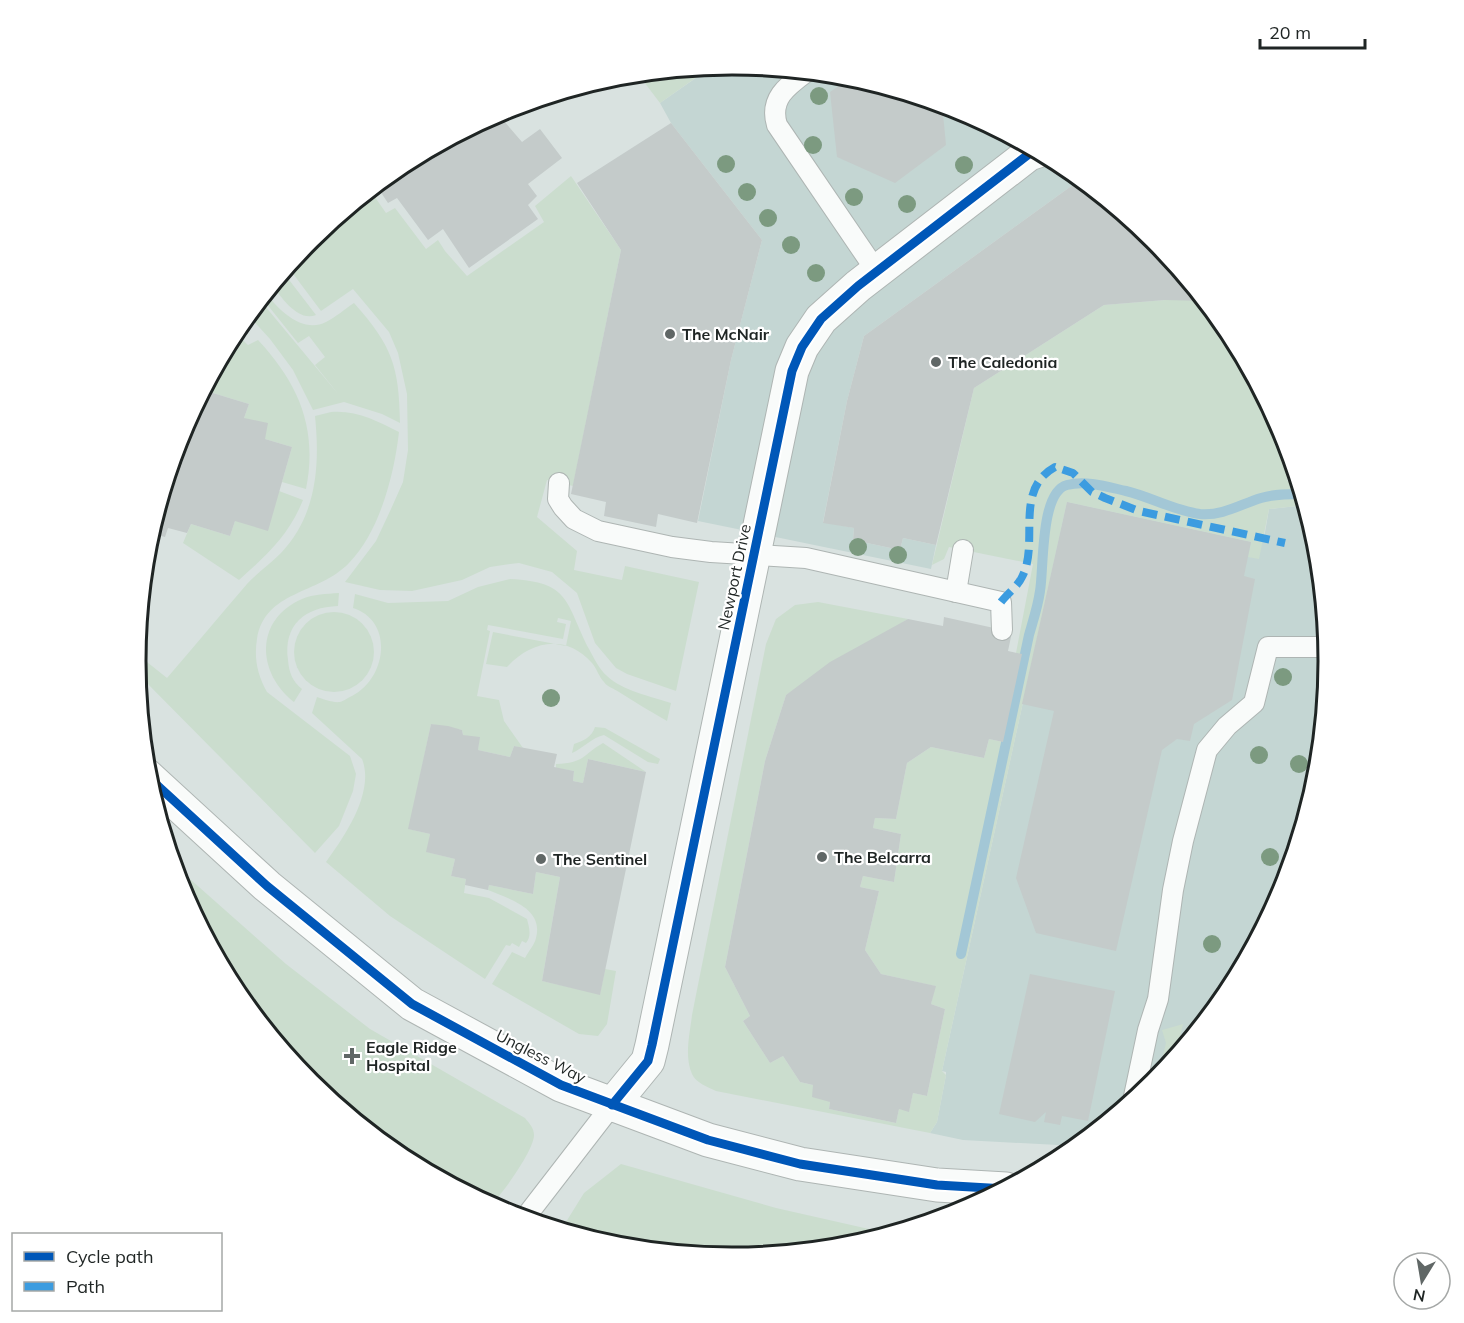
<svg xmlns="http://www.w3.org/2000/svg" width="1464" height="1323" font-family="Mulish,sans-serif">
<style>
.built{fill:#c4d6d3}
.green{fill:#cbddce}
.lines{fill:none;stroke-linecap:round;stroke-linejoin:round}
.stream{stroke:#a3c7d6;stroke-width:10}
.building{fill:#c4cbca}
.service-casing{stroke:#aeb5b3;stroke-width:22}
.minor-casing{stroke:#aeb5b3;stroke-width:35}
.tertiary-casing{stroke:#aeb5b3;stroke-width:35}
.service{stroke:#f9fbfa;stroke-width:20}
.minor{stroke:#f9fbfa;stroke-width:33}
.tertiary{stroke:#f9fbfa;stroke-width:33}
.quiet{stroke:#3c9ce0;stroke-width:8;stroke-dasharray:15 8;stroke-linecap:butt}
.cycleway-casing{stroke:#fff;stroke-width:13}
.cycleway{stroke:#0057b8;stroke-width:9}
.tree{fill:#7c9a80}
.poi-dot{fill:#606766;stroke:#fff;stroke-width:2}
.labels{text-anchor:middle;stroke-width:4.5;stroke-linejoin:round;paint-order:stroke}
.poi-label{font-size:16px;font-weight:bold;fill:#1f2524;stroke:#fff;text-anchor:start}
.street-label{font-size:16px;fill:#1f2524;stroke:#fff}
.rim{fill:none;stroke:#1f2524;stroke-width:3}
</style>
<rect width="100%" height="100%" fill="#d9e2e0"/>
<g class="built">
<path d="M732,65L849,76L961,110L1064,165L1081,179L864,336L847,401L823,522L854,528L853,540L900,550L903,538L936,545L931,569L698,521L731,360L762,240L671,123L660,103L713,66Z"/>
<path d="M1067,502L1251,542L1264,538L1269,509L1306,505L1318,545L1329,662L1317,778L1283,890L1228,993L1154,1084L1082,1142L1058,1145L963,1140L930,1133L937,1122L946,1075V1072L942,1071Z"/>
</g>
<g class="green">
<path d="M711,67L660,103L638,74Z"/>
<path d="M571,176L621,250L573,486L547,480L537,517L577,551L574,570L622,580L625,566L699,582L676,691L627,674L616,668L595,643L577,593L552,572L519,563L510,564L490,567L462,580L412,591L380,590L345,582L376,541L391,509L403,482L408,450L407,394L398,353L389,332L353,289L321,311L288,267L310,239L370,190L386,213L395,208L426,249L438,240L445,251L467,276L544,222L535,206Z"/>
<path d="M283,272L316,315C298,322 282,298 272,285Z"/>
<path d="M266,293C278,310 303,334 326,322C336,317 345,309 354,303C392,346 399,365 400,423L382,414L344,402L313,410L293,370L270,339L248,315L260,300L339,395L315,365L325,357L309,336L298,343L262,298Z"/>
<path d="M1165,300H1204L1229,330L1284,433L1290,453L1287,481L1299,483L1306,505L1269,509L1259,559L1248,557L1251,542L1067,502L942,1071L946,1075L937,1122L930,1133L716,1091C708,1087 696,1083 692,1074C684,1056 690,1033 692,1015L766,644L776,619L795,605L818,602L908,619L786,695L765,761L725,967L750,1016L743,1021L770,1063L783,1056L800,1082L813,1085L830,1102L829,1109L896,1123L899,1109L909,1111L913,1093L927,1096L945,1009L931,1004L935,986L881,974L865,950L879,891L860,887L863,876L894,882L901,834L873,828L875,818L896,819L907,763L931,747L984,758L989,739L1003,742L1022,655L1016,653L1033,564L949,547L944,559L932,565L974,388L1104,305Z"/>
<path d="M234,332L248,345L258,340C299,384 318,429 306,489L282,482L292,447L265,439L244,418L249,404L203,390Z"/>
<path d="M331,412C357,410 377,421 399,432C394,475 380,531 349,563C318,595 265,590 257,639C254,658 257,674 267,692L350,756L356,774L353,791L339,826L315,853L136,672L135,661L137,654L167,678C194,647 220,615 247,584C257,573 270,564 281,553C317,515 320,465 315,416Z"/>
<path d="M279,491L303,500C289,535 267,555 239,580L183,543L191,524L230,536L235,521Z"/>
<path d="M510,579C571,582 565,602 589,649C594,658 599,669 607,676C623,691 650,696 671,703L667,721C651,712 635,702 619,692C615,689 607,687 604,682C599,677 597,669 592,663C565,633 531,641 507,667L486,664L493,632L566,646L571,621L558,618L557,622L566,624L563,639L488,625L487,630L490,631L477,696L499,700L504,721L523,748L514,746L510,757L478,750L479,739L463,735L462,730L431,724L409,829L430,834L427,852L455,859L451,876L466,879L464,893L489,898L527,919C529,927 532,936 526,943L522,941L519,947L512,943L510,946L506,945L485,979L390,916L326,862C345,836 375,792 362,759L312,713L317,697C323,699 333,703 340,702C344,701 349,697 352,696C387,678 394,621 353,608L355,594L388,603L448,601L478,587Z"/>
<path d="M339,593L338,606C305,607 283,625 288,660C289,672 292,681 302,689L294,702C257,673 254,620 302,599C314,594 326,594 339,593Z"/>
<circle cx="334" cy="652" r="40"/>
<path d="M595,727L605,728L660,759L658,764L648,762L604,735C593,737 582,749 572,753L574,744C583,741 592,737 595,727Z"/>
<path d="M603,743L646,772L588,759L583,783L573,781L574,771L556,768V764C585,763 582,755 603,743Z"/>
<path d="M173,864L286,964L370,1029L525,1118C529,1123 534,1128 534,1135C534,1150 502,1195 490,1206L400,1158L310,1083L235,993L180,890Z"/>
<path d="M536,872L560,877L542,981L600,994L605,969L616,971L607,1024L598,1036L579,1034L492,984L512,952L525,958C528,952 535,944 536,938C544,908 509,899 488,890L489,885L533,894Z"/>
<path d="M1183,1024L1175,1059L1157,1080L1166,1043L1162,1030Z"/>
<path d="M621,1164L776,1208L891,1234L848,1247L732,1258L615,1247L561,1230L584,1193Z"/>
</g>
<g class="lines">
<path class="stream" d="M961,954L1029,635C1033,621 1038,606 1040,591C1044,568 1040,492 1067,485C1086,480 1108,487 1126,491C1151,497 1175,511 1200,514C1223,516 1241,504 1261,498C1275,494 1288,494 1302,494"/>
</g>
<g class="building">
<path d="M852,77L942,104L946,145L895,183L837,157L830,92Z"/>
<path d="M511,108L515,113L504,121L522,142L540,129L562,158L528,184L537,196L528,205L538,219L469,268L443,229L428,240L397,198L388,203L376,185L401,165Z"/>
<path d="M671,123L762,240L731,360L697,523L658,514L656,527L604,516L606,502L571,494L621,250L577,183Z"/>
<path d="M1081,179L1154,240L1205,301L1165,300L1104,305L974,388L936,545L903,538L900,550L853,540L854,528L823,523L847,401L864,336Z"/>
<path d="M203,390L249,404L244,418L268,423L265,439L292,447L268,531L235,521L230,536L191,524L187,533L168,528L165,537L150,533L181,433Z"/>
<path d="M1067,502L1251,542L1244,576L1255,579L1232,700L1194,724L1190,741L1177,739L1162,750L1116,951L1036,933L1016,878L1054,711L1022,704Z"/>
<path d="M944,617L1012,632L1008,651L1022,654L1003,742L989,739L984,758L931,747L907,763L896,819L875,818L873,828L901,834L894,882L863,876L860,887L879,891L865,950L881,974L936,986L931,1004L945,1009L927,1096L913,1093L909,1112L899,1109L896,1123L829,1109L830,1102L812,1097L813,1085L800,1082L783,1056L770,1063L743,1021L750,1016L725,967L765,761L786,695L830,662L908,619L943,626Z"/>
<path d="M431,724L448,726L462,730L463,735L480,737L478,750L510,757L514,746L557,754L554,767L574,771L573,781L583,783L588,759L646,772L600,995L542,981L560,877L536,872L533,894L489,885L488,890L465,885L466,879L451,876L455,859L426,852L430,834L408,829Z"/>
<path d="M1030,974L1115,991L1088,1121L1062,1116L1060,1125L1044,1122L1046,1112L1035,1122L999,1114Z"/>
</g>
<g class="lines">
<g class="service-casing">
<g id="service">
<path d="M806,72C787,86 769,99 777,125L877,272"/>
<path d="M559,483L558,499L563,507L574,519L598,531L672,547L711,552L806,558L1001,602L1002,630"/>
<path d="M956,592L963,550"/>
<path d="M1133,1101L1148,1030L1158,999L1173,890L1183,841L1207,750L1227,726L1254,703L1268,647H1328"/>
<path d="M524,1219L612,1105"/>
</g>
</g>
<g class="minor-casing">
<path id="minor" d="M612,1105L648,1061L652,1045L792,371L802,347L821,319L858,286L1029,154L1038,151"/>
</g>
<g class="tertiary-casing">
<path id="tertiary" d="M146,775L267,886L412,1004L561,1085L708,1140L800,1164L937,1185L1006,1189"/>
</g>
<use href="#service" class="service"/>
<use href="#minor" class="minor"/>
<use href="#tertiary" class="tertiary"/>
<path class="quiet" d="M1001,602C1007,594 1018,586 1022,577C1040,543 1013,490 1055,467L1073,473L1092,492L1105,498L1139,511L1285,543"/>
<g class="cycleway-casing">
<g id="cycleway">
<path d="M146,775L267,886L412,1004L561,1085L708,1140L800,1164L937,1185L1006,1189"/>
<path d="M612,1105L648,1061L652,1045L792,371L802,347L821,319L858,286L1029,154L1038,151"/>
</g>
</g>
<use href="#cycleway" class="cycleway"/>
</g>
<g class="tree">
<circle cx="819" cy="96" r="9"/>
<circle cx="813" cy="145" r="9"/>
<circle cx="726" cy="164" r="9"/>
<circle cx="964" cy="165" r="9"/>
<circle cx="747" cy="192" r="9"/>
<circle cx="854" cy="197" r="9"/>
<circle cx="907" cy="204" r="9"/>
<circle cx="768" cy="218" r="9"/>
<circle cx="791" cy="245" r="9"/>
<circle cx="816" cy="273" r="9"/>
<circle cx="858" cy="547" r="9"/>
<circle cx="898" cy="555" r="9"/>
<circle cx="1283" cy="677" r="9"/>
<circle cx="551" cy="698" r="9"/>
<circle cx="1259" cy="755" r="9"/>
<circle cx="1299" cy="764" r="9"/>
<circle cx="1270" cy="857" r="9"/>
<circle cx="1212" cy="944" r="9"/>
</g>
<g class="poi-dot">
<circle cx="670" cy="334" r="6"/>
<circle cx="936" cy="362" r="6"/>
<circle cx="822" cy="857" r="6"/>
<circle cx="541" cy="859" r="6"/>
<path d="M349 1047h6v6h6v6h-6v6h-6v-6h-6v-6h6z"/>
</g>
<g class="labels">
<g class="poi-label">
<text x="682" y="340">The McNair</text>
<text x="948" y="368">The Caledonia</text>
<text x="834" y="863">The Belcarra</text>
<text x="553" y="865">The Sentinel</text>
<text x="366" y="1053">Eagle Ridge<tspan x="366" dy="18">Hospital</tspan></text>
</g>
<g class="street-label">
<text transform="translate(734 577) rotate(-78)" y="6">Newport Drive</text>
<text transform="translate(541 1056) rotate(27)" y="6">Ungless Way</text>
</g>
</g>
<path d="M0 0H1464V1323H0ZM146 661a586 586 0 1 1 1172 0a586 586 0 1 1-1172 0Z" fill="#fff" fill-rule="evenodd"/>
<path class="rim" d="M146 661a586 586 0 1 1 1172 0a586 586 0 1 1-1172 0Z"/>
<rect x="12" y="1233" width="210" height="78" fill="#ffffff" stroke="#a5a8a7" stroke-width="1.5"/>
<rect x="24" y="1252" width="30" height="9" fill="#0057b8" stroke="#a5a8a7" stroke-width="1.5"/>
<text x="66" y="1263" font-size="18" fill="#1f2524">Cycle path</text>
<rect x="24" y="1282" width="30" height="9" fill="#3c9ce0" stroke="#a5a8a7" stroke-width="1.5"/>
<text x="66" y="1293" font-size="18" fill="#1f2524">Path</text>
<g transform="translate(1422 1281) rotate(191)"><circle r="28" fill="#ffffff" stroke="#a5a8a7" stroke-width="1.5"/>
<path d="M0-4.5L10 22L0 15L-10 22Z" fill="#606766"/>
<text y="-9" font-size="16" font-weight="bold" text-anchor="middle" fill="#1f2524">N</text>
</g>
<path d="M1260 39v9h105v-9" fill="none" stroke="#1f2524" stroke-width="3"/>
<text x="1269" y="39" font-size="18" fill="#1f2524" stroke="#ffffff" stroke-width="4.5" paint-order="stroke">20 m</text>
</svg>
